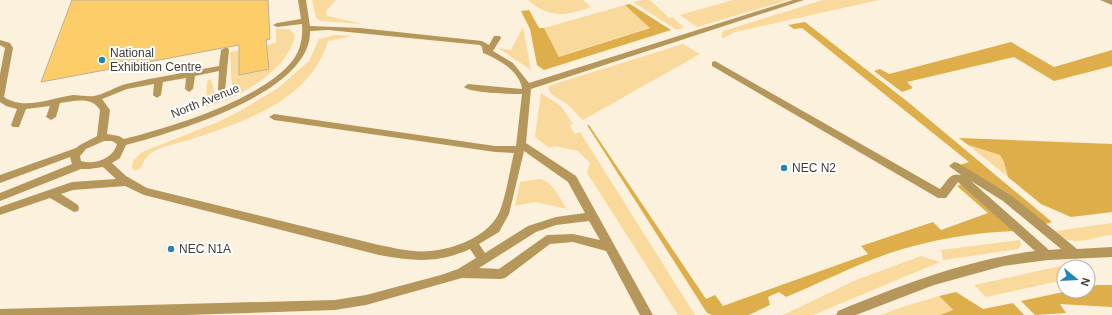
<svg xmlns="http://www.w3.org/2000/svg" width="1112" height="315" font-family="Helvetica,sans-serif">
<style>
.green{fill:#fada9c}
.forest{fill:#ddae49}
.building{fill:#fdcd69;stroke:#bbb09c}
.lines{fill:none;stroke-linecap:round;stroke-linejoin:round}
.minor{fill:#b5975c;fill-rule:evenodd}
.poi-dot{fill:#2585b1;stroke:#fff;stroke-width:1.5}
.labels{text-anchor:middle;stroke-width:4;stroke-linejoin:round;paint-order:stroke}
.poi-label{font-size:12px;fill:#403b33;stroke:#fff;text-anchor:start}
.street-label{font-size:12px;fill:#403b33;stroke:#fff}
</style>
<rect width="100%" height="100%" fill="#fcf1dc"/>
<g class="green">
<path d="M312,0H336L326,11L327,16L363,24L321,21L316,18Z"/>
<path d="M528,0H583L591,7C565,16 550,19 528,0Z"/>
<path d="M643,0H650L669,18L672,17L684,27L677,30L633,2Z"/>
<path d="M733,0H788L697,27L680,15Z"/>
<path d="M823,0H879L735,32L724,38L721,37L723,31Z"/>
<path d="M625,5L651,27L559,57L544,28Z"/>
<path d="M523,27L531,70L498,48L511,50Z"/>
<path d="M276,29H289L295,35C289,70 238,99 206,107L207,81L211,79L215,95L232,89L230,52L276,43Z"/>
<path d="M335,35L352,36L328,41C311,99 247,121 195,138C181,143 164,145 151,153C146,157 143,162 141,168L134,171L132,167L133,161L142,152L218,122L240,111L278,88L309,61L319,39Z"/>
<path d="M683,44L700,54L583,120C577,115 572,108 566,103C559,98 549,96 548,86Z"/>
<path d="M541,93L561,106L573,124L570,126L575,134L580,132L695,315H678L587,173L590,163L578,151L554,146L549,148L535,137Z"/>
<path d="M968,145L1000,155L1004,162L1008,177Z"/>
<path d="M540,179C553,182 560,199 567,209L535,202L515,206L520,182Z"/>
<path d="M1112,223V235C1092,236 1072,250 1056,231Z"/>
<path d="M1020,240L1021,245L1018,249L943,260L941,250Z"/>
<path d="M921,256L940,262L813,315H783L856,280Z"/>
<path d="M1061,266L1080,267H1064V280L986,297L974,285Z"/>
<path d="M939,296L953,311L940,315H881L899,308Z"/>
</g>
<g class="forest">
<path d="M630,4L671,30L544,70L537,65L530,29L521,11L529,10L539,28H544L559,57L650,28L625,5Z"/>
<path d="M805,22L908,102L1052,222L1045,224L1008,193L960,165L969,162L802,28L794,29L788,25Z"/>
<path d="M1011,42L1054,67L1112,50V66L1054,81L1014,57L907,82L913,88L902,92L874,71L880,69L889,74Z"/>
<path d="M587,125H589L706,299L715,295L723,306L868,254L861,246L933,222L941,230L988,213L957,186L962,184L1016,231C974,232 930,240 890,253C855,265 820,283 786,297L779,292L768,297L770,305L749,315H712L707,313Z"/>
<path d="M959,138L1112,144V212L1071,217L1041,204L1008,177L1004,162L1000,155L968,145Z"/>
<path d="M1097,285H1112V307L1060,304L1066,313L1035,315L1021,301L1068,291H1088V287Z"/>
<path d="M956,292L983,309L1013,303L1024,315H940L953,310L939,296Z"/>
</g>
<path class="building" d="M72,0H268L270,39L266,40L269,69L239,75V45L41,82Z"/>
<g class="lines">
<g class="minor">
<path d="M298,0H306L310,26L360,28L482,41L489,45L494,36H500L501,38L493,51L513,63L529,83L793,0H804L531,89L526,143L576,176L653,315H640L606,251L573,242L550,244L505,278L501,279L462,278L366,305L335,310L185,315H0V309L335,300L366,295L441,275L458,269L476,258L470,249C437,264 413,261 379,255L144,195L125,186L73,190L61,194L78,205L79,208L78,211L74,212L50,198L0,215V207L72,182L116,179L103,167L89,169H81L0,201V193L72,164L70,157L0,183V175L76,148L80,145L97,136L100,110C92,96 74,101 60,103L56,117L51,120L46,117L50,106L26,109L19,127H13L11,125L17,109L6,106L0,102V74L5,48L0,45V40L10,43L13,48L4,97C25,111 50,98 73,95C80,95 87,97 94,96C105,94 115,87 126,84C157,77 188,72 219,66L221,50L225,48H228L229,50L225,91H219L218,89L219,71L195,76L193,89L189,92L185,89L186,78L163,82L161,95L157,98L153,95L154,84L127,89L102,99L110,110L107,134L119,136L124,139C171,127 262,100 293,60C301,49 303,36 302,24L277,27L273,25L277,23L301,19ZM328,30L480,45L482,47L483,53C498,59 520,71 522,89L468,84L464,87C470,93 510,94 522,94L516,146H495L274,114L269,117L274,120L495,152L514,153C510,169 505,202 498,215C486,237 454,249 430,251C414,253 395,248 379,245L147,188L126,176L112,163L120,158L126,145C174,132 312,93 310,31ZM104,141H112L117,144C113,159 95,165 81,161L80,156L86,149ZM524,151L568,182L585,213L556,217L528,226L485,253L479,244L499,232L509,214ZM589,221L600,240L573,234L547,235L499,269L479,268L536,232L556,225Z"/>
<path d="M1100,0H1112V5Z"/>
<path d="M715,61L940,189C947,181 950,172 961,175L949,166L954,162L958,163L1011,195L1077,249L1112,247V257L1048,260L1003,266L934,285L856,315H836L838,311C901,285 966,260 1035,251L958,182L946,198H938L712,66V62ZM971,181L1003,201L1061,249L1049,250Z"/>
</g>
</g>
<g class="poi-dot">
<circle cx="102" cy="60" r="4"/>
<circle cx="784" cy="168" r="4"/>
<circle cx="171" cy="249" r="4"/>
</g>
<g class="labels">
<g class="poi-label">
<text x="110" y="57">National<tspan x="110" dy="14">Exhibition Centre</tspan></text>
<text x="792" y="172">NEC N2</text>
<text x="179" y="253">NEC N1A</text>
</g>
<g class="street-label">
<text transform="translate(205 101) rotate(-22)" y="4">North Avenue</text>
</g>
</g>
<g transform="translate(1076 279) rotate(108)"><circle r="19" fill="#ffffff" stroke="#b3b1ad"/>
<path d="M0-3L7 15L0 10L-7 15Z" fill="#2585b1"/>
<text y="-6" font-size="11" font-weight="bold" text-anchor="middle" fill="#403b33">N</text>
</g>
</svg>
